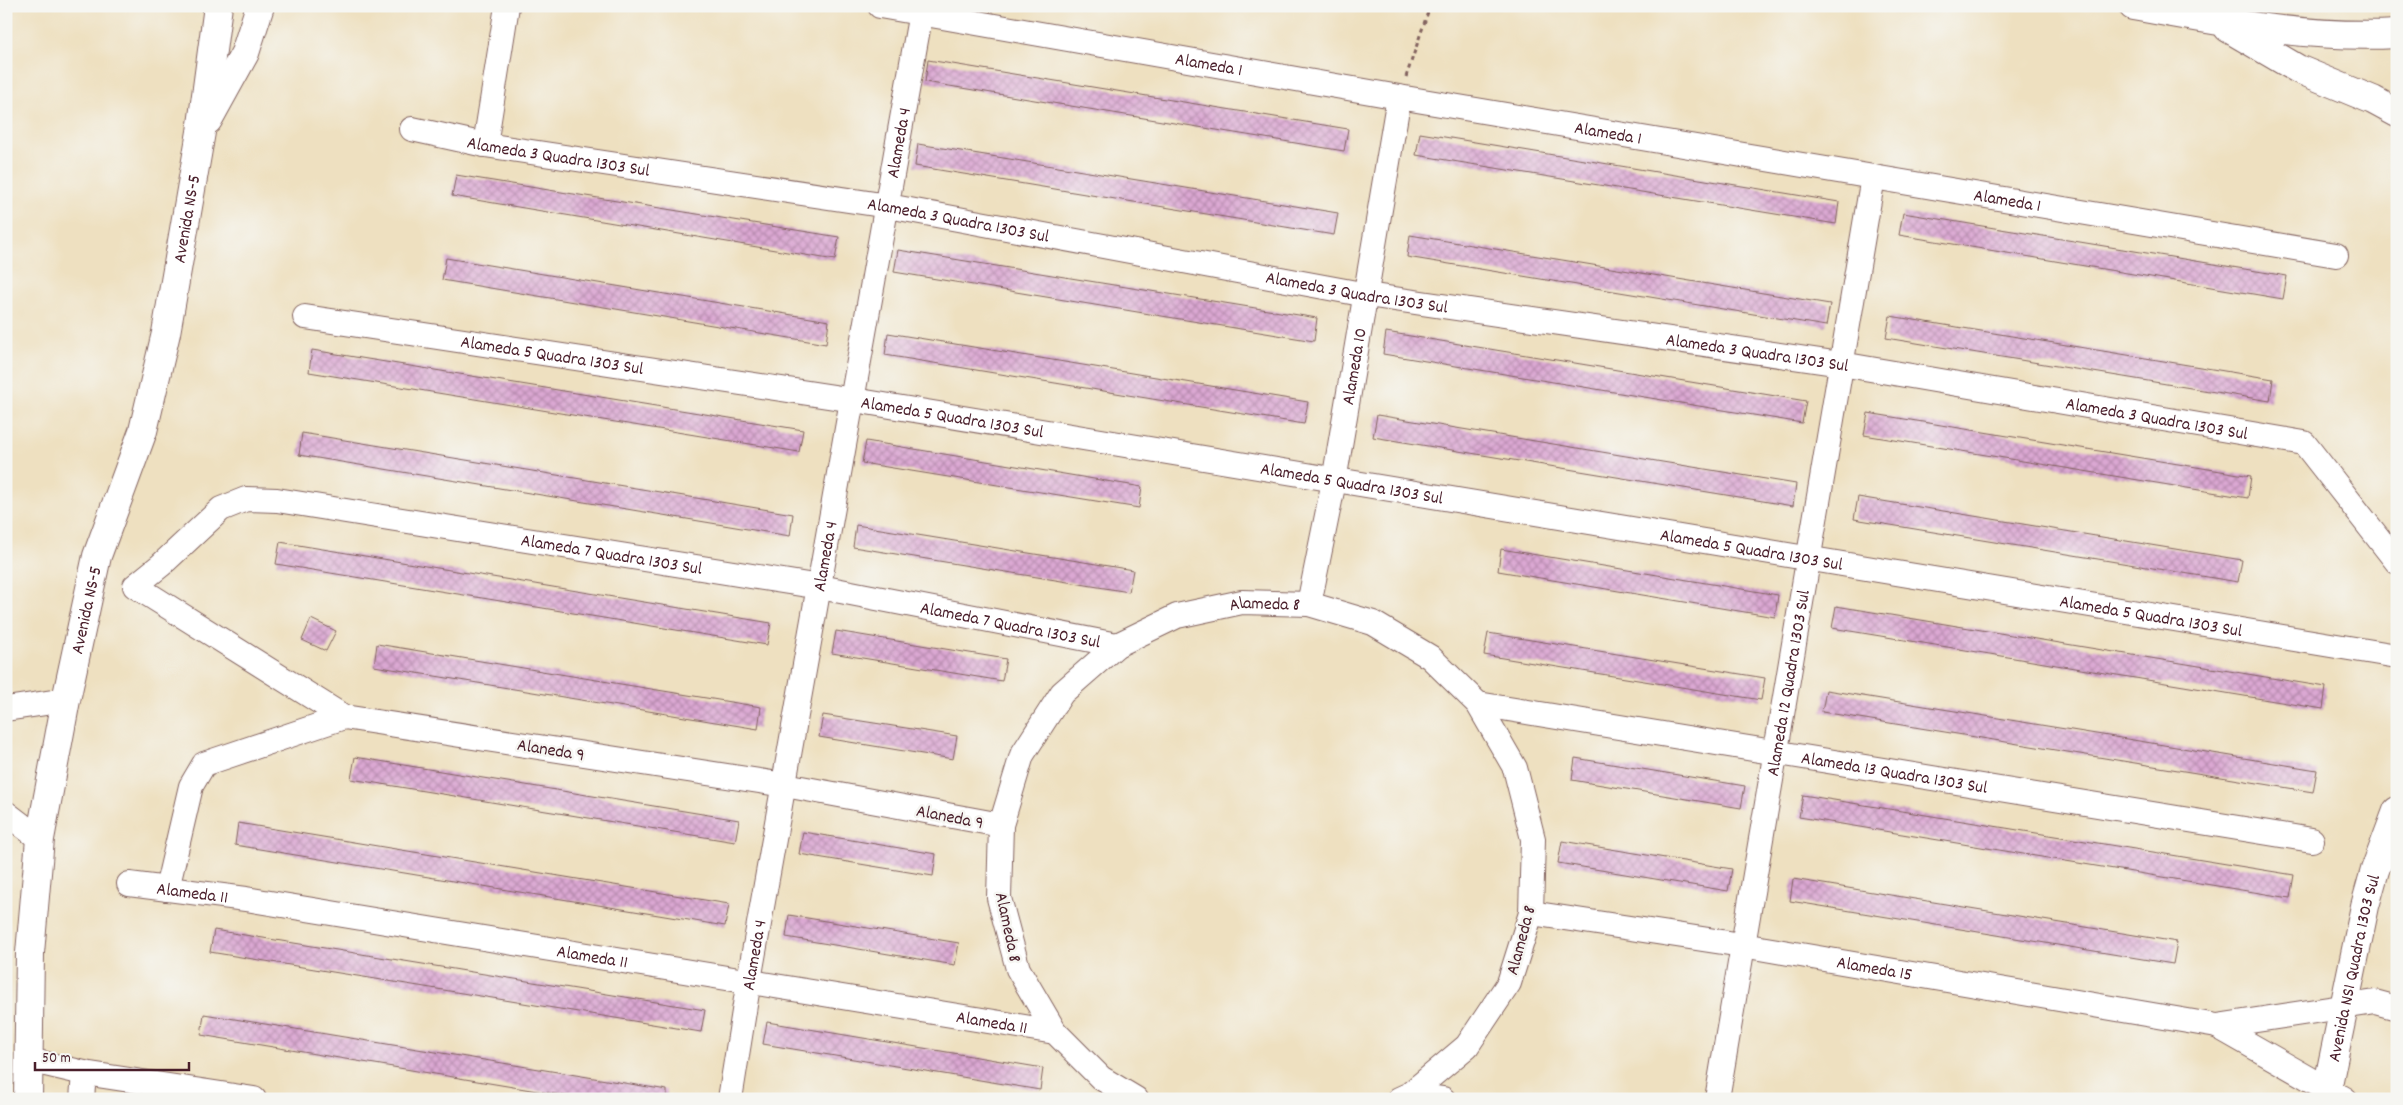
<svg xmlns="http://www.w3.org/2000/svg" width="2403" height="1105" font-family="Dekko,sans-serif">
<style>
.building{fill:url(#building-cross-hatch)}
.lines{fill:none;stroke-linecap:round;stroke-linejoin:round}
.street-casing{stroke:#83635f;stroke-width:26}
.secondary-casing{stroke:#83635f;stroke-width:30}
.path{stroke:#83635f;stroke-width:3;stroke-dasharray:4 4;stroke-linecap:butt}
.street{stroke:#fff;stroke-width:24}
.secondary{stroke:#fff;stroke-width:28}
.labels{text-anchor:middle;stroke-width:5;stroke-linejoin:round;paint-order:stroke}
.street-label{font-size:18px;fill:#4a1f2b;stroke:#f6f6f2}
</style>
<defs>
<pattern id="building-cross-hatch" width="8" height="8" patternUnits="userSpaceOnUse" patternTransform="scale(1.25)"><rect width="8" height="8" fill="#dba8d3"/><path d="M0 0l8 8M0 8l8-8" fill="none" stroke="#b488ab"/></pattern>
</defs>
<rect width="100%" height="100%" fill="#f6f6f2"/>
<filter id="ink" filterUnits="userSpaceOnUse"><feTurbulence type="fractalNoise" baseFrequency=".02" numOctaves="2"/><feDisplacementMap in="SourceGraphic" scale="10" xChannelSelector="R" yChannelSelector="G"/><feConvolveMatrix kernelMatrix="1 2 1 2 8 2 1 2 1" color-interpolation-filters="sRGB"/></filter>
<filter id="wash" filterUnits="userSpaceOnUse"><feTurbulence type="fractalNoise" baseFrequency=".0096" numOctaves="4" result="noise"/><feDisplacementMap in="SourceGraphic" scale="20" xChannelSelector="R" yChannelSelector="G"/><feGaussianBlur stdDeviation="1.12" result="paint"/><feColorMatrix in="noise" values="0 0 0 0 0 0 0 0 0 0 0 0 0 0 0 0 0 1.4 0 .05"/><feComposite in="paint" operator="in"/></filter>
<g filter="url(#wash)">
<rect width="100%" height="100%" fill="#eee0c0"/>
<g id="blocks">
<g class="building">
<path d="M928,60L1348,129L1344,151L925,82Z"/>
<path d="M1420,133L1839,202L1836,224L1416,155Z"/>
<path d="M918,144L1338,213L1334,235L915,166Z"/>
<path d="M456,175L839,237L835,260L452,196Z"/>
<path d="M1903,213L2287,276L2283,299L1899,235Z"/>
<path d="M1410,235L1830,304L1826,326L1407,257Z"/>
<path d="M898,250L1317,318L1314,341L894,272Z"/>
<path d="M446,258L829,321L826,344L442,280Z"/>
<path d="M1890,316L2273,379L2270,401L1886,338Z"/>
<path d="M1386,332L1806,401L1802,423L1383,354Z"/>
<path d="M888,333L1308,402L1304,424L885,355Z"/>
<path d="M312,350L803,430L799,452L309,372Z"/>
<path d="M1868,413L2251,476L2248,498L1864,435Z"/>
<path d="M1377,415L1796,484L1793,506L1373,437Z"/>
<path d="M302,433L793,514L790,536L299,455Z"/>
<path d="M866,441L1142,487L1139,508L862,463Z"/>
<path d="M1858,497L2242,560L2238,582L1854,519Z"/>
<path d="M856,525L1133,570L1129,592L853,547Z"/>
<path d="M280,542L771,623L767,645L276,564Z"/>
<path d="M1501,549L1778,595L1775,617L1498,571Z"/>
<path d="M1836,606L2326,687L2323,709L1832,628Z"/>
<path d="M311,619L336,631L326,651L302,640Z"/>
<path d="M836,631L1006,659L1002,681L832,653Z"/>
<path d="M1488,633L1765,678L1761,700L1484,655Z"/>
<path d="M377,644L761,707L758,729L374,666Z"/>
<path d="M1826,690L2317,770L2313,792L1822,712Z"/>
<path d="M823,715L957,736L953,759L819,737Z"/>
<path d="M355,757L739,820L735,842L351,779Z"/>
<path d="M1575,758L1745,786L1741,808L1572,780Z"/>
<path d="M1803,795L2294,875L2290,898L1799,817Z"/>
<path d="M238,823L729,904L725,926L235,845Z"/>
<path d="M803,832L936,854L933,876L799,854Z"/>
<path d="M1562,841L1732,869L1728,891L1558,863Z"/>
<path d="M1793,879L2177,942L2173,964L1790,901Z"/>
<path d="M789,915L959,943L955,965L786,937Z"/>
<path d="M214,930L705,1010L701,1032L210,952Z"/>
<path d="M204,1014L667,1090V1099H585L201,1035Z"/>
<path d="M767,1022L1043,1068L1040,1090L763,1044Z"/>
</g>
</g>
</g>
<g filter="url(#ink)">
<use href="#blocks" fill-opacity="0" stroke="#83635f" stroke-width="1"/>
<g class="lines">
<g class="street-casing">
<g id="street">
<path id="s1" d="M880,6L1399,97L2336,255"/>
<path id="s2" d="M412,129L485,145L888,206L1367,295L1841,364L2304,443L2397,562"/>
<path d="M485,145L507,6"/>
<path id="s3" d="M305,317L854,400L2397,656"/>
<path id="s4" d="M1309,604L1334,481L1399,97"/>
<path id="s5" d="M1478,704L2312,840"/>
<path d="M6,709L66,700"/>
<path d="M6,813L40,839"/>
<path id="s6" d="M1001,825L785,785L344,717L135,586L161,565L221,509L246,499L277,500L820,587L1117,645"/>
<path id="s7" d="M129,884L246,899L1055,1032"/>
<path d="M167,889L191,786L204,764L344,717"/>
<path id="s8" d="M1531,913L1742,945L2217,1026L2375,1002L2397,1008"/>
<path d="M2217,1026L2345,1099"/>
<path d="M29,1060L84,1073L254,1099"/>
<path d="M1410,1094L1443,1099"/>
<path d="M82,1099L84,1073"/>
<path id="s9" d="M730,1099L749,980L921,12"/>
<path id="s10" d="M1136,1099L1101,1078L1055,1032L1018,969L999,898L1001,825L1022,755L1062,693L1117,645L1177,616L1242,602L1309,604L1373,623L1430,657L1478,704L1515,768L1533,839L1531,913L1509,983L1467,1046L1410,1094L1399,1099"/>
<path id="s11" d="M1717,1099L1873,177"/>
</g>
</g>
<g class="secondary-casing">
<g id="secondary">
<path d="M2133,6C2220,22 2309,39 2397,34"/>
<path d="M2228,28L2298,69L2373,100L2397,113"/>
<path d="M208,120L245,53L260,6"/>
<path id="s12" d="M28,1099L30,953L40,839L66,700L97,556L143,431L166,333L201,132L218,6"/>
<path id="s13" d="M2325,1099L2365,906L2375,870L2397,811"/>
</g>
</g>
<path class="path" d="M1406,77L1430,6"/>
<use href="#street" class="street"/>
<use href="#secondary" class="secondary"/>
</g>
</g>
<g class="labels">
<g class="street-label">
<text dy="6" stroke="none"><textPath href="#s1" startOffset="334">Alameda 1</textPath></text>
<text dy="6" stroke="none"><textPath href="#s1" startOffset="739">Alameda 1</textPath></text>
<text dy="6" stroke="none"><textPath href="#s9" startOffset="971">Alameda 4</textPath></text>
<text dy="6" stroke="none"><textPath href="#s2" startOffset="149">Alameda 3 Quadra 1303 Sul</textPath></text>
<text dy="6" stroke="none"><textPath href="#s1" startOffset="1144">Alameda 1</textPath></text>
<text dy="6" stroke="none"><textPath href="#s12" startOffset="899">Avenida NS-5</textPath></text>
<text dy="6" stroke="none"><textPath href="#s2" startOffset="554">Alameda 3 Quadra 1303 Sul</textPath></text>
<text dy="6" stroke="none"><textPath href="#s2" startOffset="959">Alameda 3 Quadra 1303 Sul</textPath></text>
<text dy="6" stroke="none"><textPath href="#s2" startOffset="1364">Alameda 3 Quadra 1303 Sul</textPath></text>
<text dy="6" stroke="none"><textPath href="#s3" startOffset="250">Alameda 5 Quadra 1303 Sul</textPath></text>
<text dy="6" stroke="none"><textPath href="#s4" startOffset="242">Alameda 10</textPath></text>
<text dy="6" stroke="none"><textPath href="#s3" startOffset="655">Alameda 5 Quadra 1303 Sul</textPath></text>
<text dy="6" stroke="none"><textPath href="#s2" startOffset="1769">Alameda 3 Quadra 1303 Sul</textPath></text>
<text dy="6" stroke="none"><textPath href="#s3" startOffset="1060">Alameda 5 Quadra 1303 Sul</textPath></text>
<text dy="6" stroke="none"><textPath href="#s3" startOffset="1465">Alameda 5 Quadra 1303 Sul</textPath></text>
<text dy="6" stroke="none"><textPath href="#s6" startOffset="1425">Alameda 7 Quadra 1303 Sul</textPath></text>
<text dy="6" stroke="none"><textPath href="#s9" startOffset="551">Alameda 4</textPath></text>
<text dy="6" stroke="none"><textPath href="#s10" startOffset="701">Alameda 8</textPath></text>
<text dy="6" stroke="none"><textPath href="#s12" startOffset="494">Avenida NS-5</textPath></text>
<text dy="6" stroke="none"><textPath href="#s3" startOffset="1870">Alameda 5 Quadra 1303 Sul</textPath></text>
<text dy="6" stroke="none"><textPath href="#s6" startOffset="1830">Alameda 7 Quadra 1303 Sul</textPath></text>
<text dy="6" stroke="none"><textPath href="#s11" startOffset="422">Alameda 12 Quadra 1303 Sul</textPath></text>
<text transform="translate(551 749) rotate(9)" y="6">Alaneda 9</text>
<text dy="6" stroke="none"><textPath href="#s5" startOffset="422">Alameda 13 Quadra 1303 Sul</textPath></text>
<text transform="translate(950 816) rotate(11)" y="6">Alaneda 9</text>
<text dy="6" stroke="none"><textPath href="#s7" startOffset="64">Alameda 11</textPath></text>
<text transform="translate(1009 927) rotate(78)" y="6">Alameda 8</text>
<text transform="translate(1520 940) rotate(-75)" y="6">Alameda 8</text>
<text dy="6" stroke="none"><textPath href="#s9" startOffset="146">Alameda 4</textPath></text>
<text dy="6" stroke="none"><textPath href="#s7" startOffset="469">Alameda 11</textPath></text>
<text dy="6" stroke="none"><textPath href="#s8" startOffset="348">Alameda 15</textPath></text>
<text dy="6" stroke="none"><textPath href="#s13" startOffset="134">Avenida NS1 Quadra 1303 Sul</textPath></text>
<text dy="6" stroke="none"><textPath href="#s7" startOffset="874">Alameda 11</textPath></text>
</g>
</g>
<rect width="2403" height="1105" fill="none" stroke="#f6f6f2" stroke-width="25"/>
<path d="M35 1062v8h154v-8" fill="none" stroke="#4a1f2b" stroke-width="2.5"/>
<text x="42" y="1062" font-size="15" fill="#4a1f2b" stroke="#f6f6f2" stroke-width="4" paint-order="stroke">50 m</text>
</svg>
